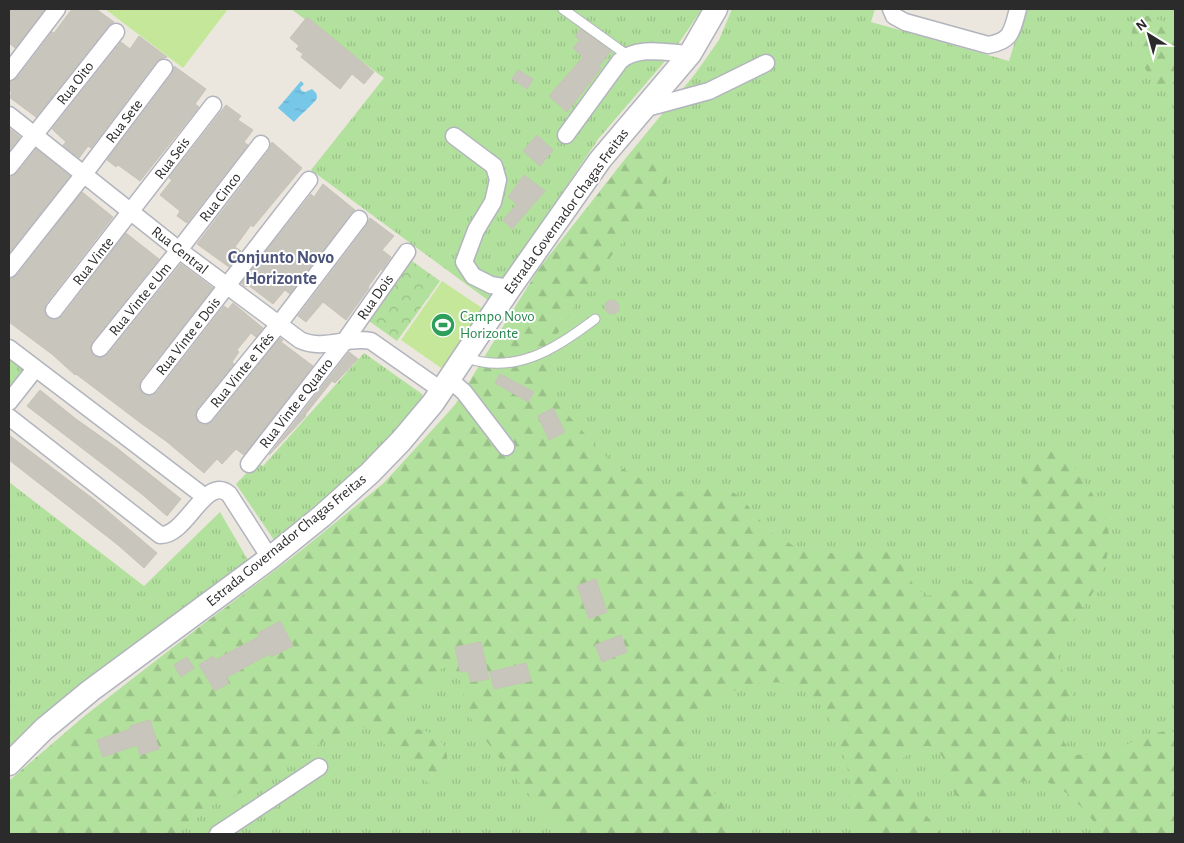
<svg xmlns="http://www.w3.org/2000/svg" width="1184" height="843" font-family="'Alegreya Sans',sans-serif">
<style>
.grass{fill:url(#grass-tufts)}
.forest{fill:url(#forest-firs)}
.park{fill:url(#park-crowns)}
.pitch{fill:#c4e79a}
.water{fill:url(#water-ripples)}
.building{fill:#c8c5bd;stroke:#c8c3b8}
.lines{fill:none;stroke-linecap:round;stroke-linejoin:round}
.lane-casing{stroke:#b2b4be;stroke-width:11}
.street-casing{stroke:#b2b4be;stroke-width:19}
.secondary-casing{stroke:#b2b4be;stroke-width:25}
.lane{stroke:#fff;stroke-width:9}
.street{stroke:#fff;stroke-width:16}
.secondary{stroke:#fff;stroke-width:22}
.labels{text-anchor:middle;stroke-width:4;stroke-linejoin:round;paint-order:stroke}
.street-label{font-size:15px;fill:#2b2b2b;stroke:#fff}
.leisure-label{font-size:15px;fill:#27864d;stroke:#fff;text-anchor:start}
.quarter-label{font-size:18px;font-weight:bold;fill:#4d547a;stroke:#fff}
</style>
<defs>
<pattern id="grass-tufts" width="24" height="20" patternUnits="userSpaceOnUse" patternTransform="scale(1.25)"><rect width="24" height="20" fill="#b2e09d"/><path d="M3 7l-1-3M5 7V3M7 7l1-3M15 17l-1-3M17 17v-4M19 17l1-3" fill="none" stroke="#99c087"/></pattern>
<pattern id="forest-firs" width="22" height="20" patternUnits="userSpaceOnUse" patternTransform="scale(1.25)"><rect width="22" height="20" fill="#b2e09d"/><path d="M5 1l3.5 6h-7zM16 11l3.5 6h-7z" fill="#99c087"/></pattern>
<pattern id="park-crowns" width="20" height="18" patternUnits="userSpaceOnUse" patternTransform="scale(1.25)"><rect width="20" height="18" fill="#b2e09d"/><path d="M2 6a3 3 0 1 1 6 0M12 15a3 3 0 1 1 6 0" fill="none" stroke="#99c087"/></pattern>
<pattern id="water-ripples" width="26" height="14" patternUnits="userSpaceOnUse" patternTransform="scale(1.25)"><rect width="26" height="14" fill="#77c7e9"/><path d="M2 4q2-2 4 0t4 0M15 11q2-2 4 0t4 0" fill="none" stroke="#67abc8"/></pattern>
</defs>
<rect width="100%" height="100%" fill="#ece7de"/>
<g class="grass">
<path d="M291,9H702L672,53L599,138L489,301L311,170L384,78Z"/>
<path d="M732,9H875L871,22L1009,61L1025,9H1175V834H9V781L86,715L202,625L317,539L384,483L411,454L455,405L538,270L625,159L695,74L719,40Z"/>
<path d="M364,353L422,394L423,397L416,415L354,473L274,540L236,484L257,462L263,466Z"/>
<path d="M9,354L27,368L9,392Z"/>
<path d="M9,482L144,586L220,512L249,562L9,758Z"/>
</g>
<g class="forest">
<path d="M1145,15L1168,23L1175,22V80C1170,86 1164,90 1156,84C1151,81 1148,73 1145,68C1135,50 1121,27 1145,15Z"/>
<path d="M637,145C639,150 640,155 644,159C658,170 674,165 664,191L587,286L558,333L550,349V366L552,386L560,406L602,453L613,463L653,486L675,492L691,493L719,486L729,489L744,501L769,531L797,548L810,553H843L874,548L884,550L901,562L915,588L927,596L957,590L996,565L1019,544L1031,526L1032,511L1019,475C1023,466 1036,453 1047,451C1062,449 1072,464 1079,474C1089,489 1102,506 1107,524C1115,552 1097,590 1080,612C1072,622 1060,634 1058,647C1055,667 1073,682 1073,702C1073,709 1067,716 1065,723C1064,729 1064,736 1064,742L1073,755C1088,755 1102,753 1116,749C1131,744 1161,727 1175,732V813L1173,834H1104C1080,805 1053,765 1011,786C1001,791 991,800 982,806C975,804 966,803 960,799C942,786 952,745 925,746C918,746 912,749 908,754C903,758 898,763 897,769C896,782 933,823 942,834H867C862,827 854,818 850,809C847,800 850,791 850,783C848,762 832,718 819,702C804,685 778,679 756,684C736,688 719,697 703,711C697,716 689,723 686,731C676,751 713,789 724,806C729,815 732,824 734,834H565L525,790L476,728L467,711L460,680L450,666L441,669L432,686L408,707L400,721L402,725C411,729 425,729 432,734C453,746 451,774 434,787L422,778L414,760C407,758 399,756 393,752C382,744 375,727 360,727C332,729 291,766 267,781C254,789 240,793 225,799C214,803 205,810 195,817C187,822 180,826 176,834H9V781L86,715L202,625L277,570L384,483L455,405L538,270Z"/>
</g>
<path class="park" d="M412,261L440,281L397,341L369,321Z"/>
<g class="pitch">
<path d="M105,9H228L183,68Z"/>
<path d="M442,281L485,310L444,370L401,340Z"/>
</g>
<path class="water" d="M301,81L304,84L300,88L302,91L305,92L312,89L316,93C317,96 318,98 315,101C309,108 301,114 294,122L278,108Z"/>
<g class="building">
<path d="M9,9H45L15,48L9,43Z"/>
<path d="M72,9H96L114,22L108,26L36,117L9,97L12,93L9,91V82L17,78L52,32L54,33Z"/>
<path d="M307,17L374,72L364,84L352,74L340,89L301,57L303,54L296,49L299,46L290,38Z"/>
<path d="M581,29L611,51L599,66L601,68L567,112L549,96L583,57L573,48L580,40L575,36Z"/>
<path d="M139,36L167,57L161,59L156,62L91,148L88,146L79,158L63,145L66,142L52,129L121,42L130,49Z"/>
<path d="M174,66L206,89L195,104L199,107L140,181L118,165L116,167L107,160L172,74Z"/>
<path d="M518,70L533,79L527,89L512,79Z"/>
<path d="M226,105L241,116L238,120L253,130L244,142L248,145L187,223L177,216L180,211L160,195L172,180L169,178Z"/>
<path d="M9,128L20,137L9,151Z"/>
<path d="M537,135L553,150L540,166L523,151Z"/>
<path d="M272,142L302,168L253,227L251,225L235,247L241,251L229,267L197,244L269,150Z"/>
<path d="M36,149L70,176L9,253V177L17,173Z"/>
<path d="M524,175L545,191L512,229L503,220L517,204L508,197Z"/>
<path d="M323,184L355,210L351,213L290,294L285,290L273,304L248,285L246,287L241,283L311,194L314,197Z"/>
<path d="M82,192L113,217L46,304L44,309L48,318L53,320L62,316L126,233L159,259L92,342L91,351L94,356L103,357L108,354L181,264L213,288L141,380L140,389L143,394L152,395L157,392L224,306L228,309L233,303L263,328L256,337L251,333L237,350L239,352L232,362L234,364L197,409L196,418L199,423L208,424L213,421L280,338L283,340L281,342L313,366L244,455L236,449L222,464L217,459L204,473L166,441L142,424L76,374L75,375L53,355L9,322V279L17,275Z"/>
<path d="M370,218L394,236L382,250L391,257L382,270L381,269L368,287L369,288L346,320L323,302L306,322L298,316L367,225Z"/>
<circle cx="612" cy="307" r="7"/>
<path d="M349,352L358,359L335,383L332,381L305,415L306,416L269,455Z"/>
<path d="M500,374L534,392L528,402L495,383Z"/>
<path d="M40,390L76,419L117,448L181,499L167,516L143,495L27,406Z"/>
<path d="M553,408L565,432L549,440L538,416Z"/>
<path d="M9,435L96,501L157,553L144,568L118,545L9,460Z"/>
<path d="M596,579L607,612L589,619L577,586Z"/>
<path d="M280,621L293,646L271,657L269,654L226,678L229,683L215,691L199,665L213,656L215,660L260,636L258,633Z"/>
<path d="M621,635L627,652L602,662L595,645Z"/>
<path d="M481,642L489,679L471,682L468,671L460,672L455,647Z"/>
<path d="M187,657L194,668L181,677L174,665Z"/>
<path d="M526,663L531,681L494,689L490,672Z"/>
<path d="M150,720L159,749L140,755L137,745L103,757L97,740L131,729L130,726Z"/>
</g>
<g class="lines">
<g class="lane-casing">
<g id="lane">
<path d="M563,9L627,55"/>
<path d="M464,357C514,376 556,349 595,319"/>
</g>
</g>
<g class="street-casing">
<g id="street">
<path d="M891,9L894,16L905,22L988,45C1012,41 1012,31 1018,9"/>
<path d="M9,72L57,9"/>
<path d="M643,109L709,91L766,63"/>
<path d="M9,115L179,250L300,340C323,351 348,336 371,341L441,390"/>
<path d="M566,135L620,61C638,45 668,53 690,54"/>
<path d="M454,136L494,166L498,180L493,202L476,230L464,262L473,276L491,285L510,288"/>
<path d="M9,167L116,32"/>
<path d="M9,269L84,174L164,68"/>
<path d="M54,310L213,105"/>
<path d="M9,348L205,497"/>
<path d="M100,348L179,250L261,144"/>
<path d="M449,379L464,392L506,447"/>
<path d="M149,386L309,180"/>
<path d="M9,402L35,369"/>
<path d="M205,415L279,324L359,219"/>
<path d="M9,417L160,535C186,537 205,474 229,494L270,558"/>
<path d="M249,464L344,342L407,252"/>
<path d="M218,834L319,767"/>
</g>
</g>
<g class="secondary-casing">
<path id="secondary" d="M9,764L44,729L90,691L270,558L322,516L370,473L401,441L433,403L510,288L600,160L690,54L716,9"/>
</g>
<use href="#lane" class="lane"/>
<use href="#street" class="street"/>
<use href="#secondary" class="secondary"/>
</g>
<defs>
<g id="stadium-disc" transform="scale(1.25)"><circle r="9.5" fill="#2e9e5b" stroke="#fff"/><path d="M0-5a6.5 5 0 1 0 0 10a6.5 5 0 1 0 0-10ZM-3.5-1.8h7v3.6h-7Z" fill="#fff"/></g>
</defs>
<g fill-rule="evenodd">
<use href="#stadium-disc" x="443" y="325"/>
</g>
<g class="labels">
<g class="street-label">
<text transform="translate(75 83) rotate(-52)" y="5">Rua Oito</text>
<text transform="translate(124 121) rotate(-53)" y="5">Rua Sete</text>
<text transform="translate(172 158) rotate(-53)" y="5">Rua Seis</text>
<text transform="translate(220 197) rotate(-52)" y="5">Rua Cinco</text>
<text transform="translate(566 211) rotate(-54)" y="5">Estrada Governador Chagas Freitas</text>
<text transform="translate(180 250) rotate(38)" y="5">Rua Central</text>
<text transform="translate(93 261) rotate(-52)" y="5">Rua Vinte</text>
<text transform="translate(375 297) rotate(-55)" y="5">Rua Dois</text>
<text transform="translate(140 299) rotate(-51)" y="5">Rua Vinte e Um</text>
<text transform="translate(188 336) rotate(-52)" y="5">Rua Vinte e Dois</text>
<text transform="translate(242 370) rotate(-51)" y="5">Rua Vinte e Três</text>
<text transform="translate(296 403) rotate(-52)" y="5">Rua Vinte e Quatro</text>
<text transform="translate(286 540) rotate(-39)" y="5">Estrada Governador Chagas Freitas</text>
</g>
<g class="leisure-label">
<text x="460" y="321">Campo Novo<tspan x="460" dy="17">Horizonte</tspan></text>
</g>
<g class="quarter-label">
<text x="281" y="263">Conjunto Novo<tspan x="281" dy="21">Horizonte</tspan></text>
</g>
</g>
<rect width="1184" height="843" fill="none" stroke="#2b2b2b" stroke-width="20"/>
<g transform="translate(1149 35) rotate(323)" stroke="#ffffff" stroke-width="4" paint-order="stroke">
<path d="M0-4L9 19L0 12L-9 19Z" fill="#2b2b2b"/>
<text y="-8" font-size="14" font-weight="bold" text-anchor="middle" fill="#2b2b2b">N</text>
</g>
</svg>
